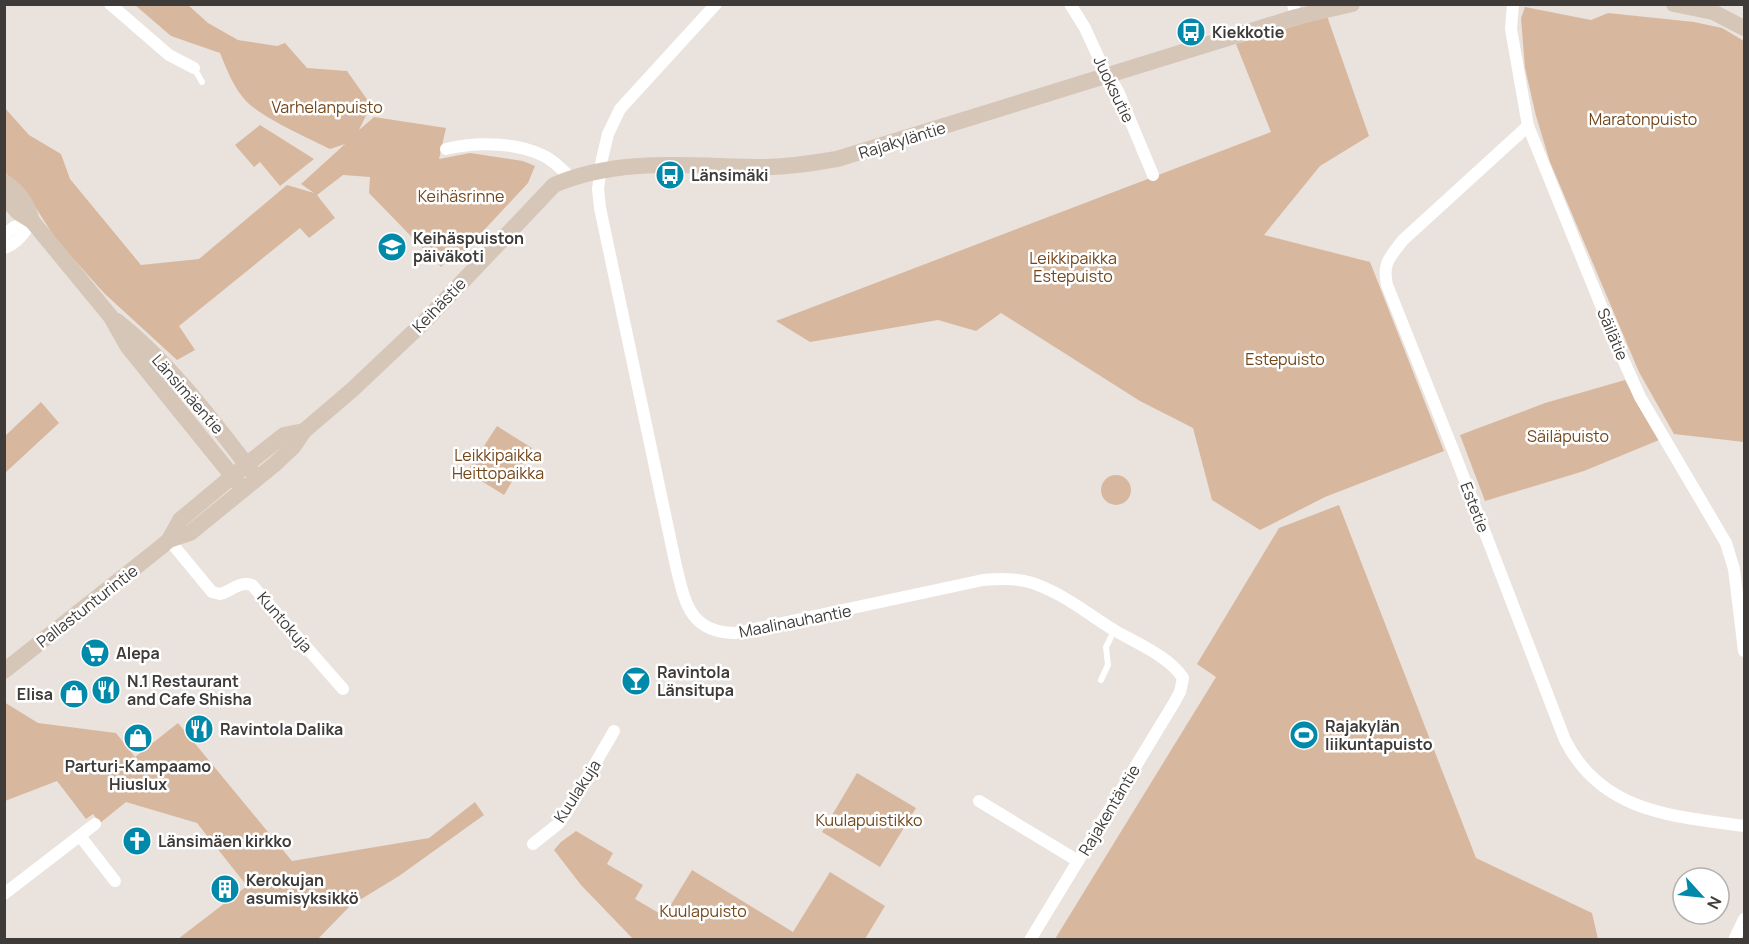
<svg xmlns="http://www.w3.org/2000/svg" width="1749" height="944" font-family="Manrope,sans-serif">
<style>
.green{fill:#d7b89f}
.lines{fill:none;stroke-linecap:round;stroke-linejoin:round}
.lane{stroke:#fff;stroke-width:6}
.street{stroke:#fff;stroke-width:12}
.secondary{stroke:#d5c6b8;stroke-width:16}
.labels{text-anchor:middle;stroke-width:5;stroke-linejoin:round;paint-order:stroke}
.poi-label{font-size:16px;font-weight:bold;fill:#3e3b39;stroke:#fff;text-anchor:start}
.street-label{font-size:16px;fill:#3e3b39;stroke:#fff}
.park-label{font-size:16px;fill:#73461a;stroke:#fff}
</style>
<rect width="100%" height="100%" fill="#eae2dd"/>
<g class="green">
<path d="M135,5H188L208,23L238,40L277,46L285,43L307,68L347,71L371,105L359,130L374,117L446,128L439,159L470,153L523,161L535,166L528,183L458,258L454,253L441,267L369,193L370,177L343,175L317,195L335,218L309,238L300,228L179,326L195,350L177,360L105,294L57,241L34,205L5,172L4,107L29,135L61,154L70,179L141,265L199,259L287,185L314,193L301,184L345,144L330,149C308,138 263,118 247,102C234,89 227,70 220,53L171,36Z"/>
<path d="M1525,7L1591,20L1608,13L1694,22L1722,28L1744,41V442L1674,434L1639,372L1550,162L1536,116L1525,68L1521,18Z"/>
<path d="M1327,16L1369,136L1320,166L1264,235L1370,262L1444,451L1325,497L1260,530L1212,500L1193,428L1140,401L1001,313L976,331L938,320L810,342L776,321L1271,132L1236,44Z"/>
<path d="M260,125L314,159L280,186L260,162L254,167L235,145Z"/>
<path d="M1625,380L1659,440L1584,471L1485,501L1460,435L1545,403Z"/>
<path d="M41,402L59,423L5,473V436Z"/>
<path d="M497,426L532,448L504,495L467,472Z"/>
<circle cx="1116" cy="490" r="15"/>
<path d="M1339,505L1476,858L1592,913L1598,939H1055L1216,677L1197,664L1279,528Z"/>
<path d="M4,702L38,723L116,733L135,757L178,723L292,861L429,838L475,802L484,815L399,876L350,906L318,939H178L247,886L197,823L126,802L100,823L93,814L86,819L57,781L5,801Z"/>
<path d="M857,773L916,808L880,867L822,832Z"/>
<path d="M576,831L613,853L607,864L643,885L635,899L664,916L692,870L793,932L830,872L885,906L865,939H633L581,885L554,850L561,842Z"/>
</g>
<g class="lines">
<g class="lane">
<path d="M194,68L202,82"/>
<path d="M1101,680L1108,665L1106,647L1114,631"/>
</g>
<g class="street">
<path d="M110,4L169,55L194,68"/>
<path d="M716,4L620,109L608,134L602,159L598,189L600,208L676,566C685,603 690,633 736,633L983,580C998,579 1014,578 1029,582C1060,591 1088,614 1114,630C1136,643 1169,656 1183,678L1180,692L1174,703L1030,940"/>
<path d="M1070,4L1085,28L1101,63L1118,91L1153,175"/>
<path d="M1293,4L1296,17"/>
<path d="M1513,4L1511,29L1528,126L1622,357L1640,397L1726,543L1734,569L1744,651"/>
<path d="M1528,126L1403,240C1390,257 1382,263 1387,285L1455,455L1565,740C1602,813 1673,816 1744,826"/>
<path d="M446,149C475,142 514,142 542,155C553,160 562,169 571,178"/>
<path d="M4,235L14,227L32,221"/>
<path d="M4,248C17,244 25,232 32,221"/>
<path d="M169,540L212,592L220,594C232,591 239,581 252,585L343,689"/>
<path d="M979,801L1078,861"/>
<path d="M80,836L115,881"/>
<path d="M533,844L558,824L567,812L614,731"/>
<path d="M4,894L95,824"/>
<path d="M1734,940L1744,919"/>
</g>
<g class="secondary">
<path d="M1674,4L1713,12L1744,28"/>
<path d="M4,182C20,192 27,204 32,221"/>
<path d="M4,197L19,213L32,221L111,317L128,347L238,483"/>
<path d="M117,321C170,363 212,420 253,473"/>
<path d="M169,540L190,533L275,464L293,447L304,431L353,389L426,320L554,185C621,156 694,167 764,167C789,167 813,163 837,159L1296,17L1352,4"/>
<path d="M4,671L161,547L169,540L180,520L246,465L284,435L304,431"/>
</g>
</g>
<defs>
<g id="bus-disc" transform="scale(1.5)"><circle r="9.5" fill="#0089a9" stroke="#fff"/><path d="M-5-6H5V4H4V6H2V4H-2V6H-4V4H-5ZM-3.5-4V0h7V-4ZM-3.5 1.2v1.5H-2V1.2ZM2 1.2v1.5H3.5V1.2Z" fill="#fff"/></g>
<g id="school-disc" transform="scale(1.5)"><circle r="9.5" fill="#0089a9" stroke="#fff"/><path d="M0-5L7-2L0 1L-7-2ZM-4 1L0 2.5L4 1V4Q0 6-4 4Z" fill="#fff"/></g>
<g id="supermarket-disc" transform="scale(1.5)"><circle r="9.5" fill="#0089a9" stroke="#fff"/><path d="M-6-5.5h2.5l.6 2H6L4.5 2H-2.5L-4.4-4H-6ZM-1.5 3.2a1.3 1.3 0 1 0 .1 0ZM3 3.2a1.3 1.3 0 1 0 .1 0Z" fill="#fff"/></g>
<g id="bar-disc" transform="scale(1.5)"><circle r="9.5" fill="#0089a9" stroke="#fff"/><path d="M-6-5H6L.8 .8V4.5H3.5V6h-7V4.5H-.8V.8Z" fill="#fff"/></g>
<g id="restaurant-disc" transform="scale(1.5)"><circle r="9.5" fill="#0089a9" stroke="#fff"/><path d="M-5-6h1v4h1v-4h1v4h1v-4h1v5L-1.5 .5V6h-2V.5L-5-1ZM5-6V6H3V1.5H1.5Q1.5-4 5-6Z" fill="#fff"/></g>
<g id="shop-disc" transform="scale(1.5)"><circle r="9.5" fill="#0089a9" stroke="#fff"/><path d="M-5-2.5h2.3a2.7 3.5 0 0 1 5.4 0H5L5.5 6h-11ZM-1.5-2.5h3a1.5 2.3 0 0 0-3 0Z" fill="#fff"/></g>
<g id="stadium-disc" transform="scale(1.5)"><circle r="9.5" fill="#0089a9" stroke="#fff"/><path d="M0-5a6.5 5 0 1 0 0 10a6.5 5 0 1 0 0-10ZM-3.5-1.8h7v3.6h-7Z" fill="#fff"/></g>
<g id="church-disc" transform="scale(1.5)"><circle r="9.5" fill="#0089a9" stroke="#fff"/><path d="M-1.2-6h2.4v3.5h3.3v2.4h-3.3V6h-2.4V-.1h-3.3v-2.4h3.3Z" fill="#fff"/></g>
<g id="building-disc" transform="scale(1.5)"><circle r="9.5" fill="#0089a9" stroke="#fff"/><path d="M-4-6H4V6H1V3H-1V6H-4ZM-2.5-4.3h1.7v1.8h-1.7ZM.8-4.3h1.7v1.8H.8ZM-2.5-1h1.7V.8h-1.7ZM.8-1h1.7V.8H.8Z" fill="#fff"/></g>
</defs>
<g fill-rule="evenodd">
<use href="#bus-disc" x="1191" y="32"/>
<use href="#bus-disc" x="670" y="175"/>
<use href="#school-disc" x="392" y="247"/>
<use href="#supermarket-disc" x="95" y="653"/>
<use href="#bar-disc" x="636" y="681"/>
<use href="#restaurant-disc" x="106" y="690"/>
<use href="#shop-disc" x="74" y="694"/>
<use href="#restaurant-disc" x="199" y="729"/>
<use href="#stadium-disc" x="1304" y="735"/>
<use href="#shop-disc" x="138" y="738"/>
<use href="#church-disc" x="137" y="841"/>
<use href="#building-disc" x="225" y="889"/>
</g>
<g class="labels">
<g class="poi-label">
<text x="1212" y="38">Kiekkotie</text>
<text x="691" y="181">Länsimäki</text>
<text x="413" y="244">Keihäspuiston<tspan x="413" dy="18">päiväkoti</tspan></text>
<text x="116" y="659">Alepa</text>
<text x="657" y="678">Ravintola<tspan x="657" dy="18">Länsitupa</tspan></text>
<text x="127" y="687">N.1 Restaurant<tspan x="127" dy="18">and Cafe Shisha</tspan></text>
<text x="53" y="700" text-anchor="end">Elisa</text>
<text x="1325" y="732">Rajakylän<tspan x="1325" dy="18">liikuntapuisto</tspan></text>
<text x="220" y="735">Ravintola Dalika</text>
<text x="138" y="772" text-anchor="middle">Parturi-Kampaamo<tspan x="138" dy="18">Hiuslux</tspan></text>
<text x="158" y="847">Länsimäen kirkko</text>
<text x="246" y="886">Kerokujan<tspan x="246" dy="18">asumisyksikkö</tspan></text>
</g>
<g class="street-label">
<text transform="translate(1114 89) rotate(64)" y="6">Juoksutie</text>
<text transform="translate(902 140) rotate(-17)" y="6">Rajakyläntie</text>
<text transform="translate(439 305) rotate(-46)" y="6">Keihästie</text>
<text transform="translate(1613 334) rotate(67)" y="6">Säilätie</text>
<text transform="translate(188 394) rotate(49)" y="6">Länsimäentie</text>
<text transform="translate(1475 507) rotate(69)" y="6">Estetie</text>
<text transform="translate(87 606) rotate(-38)" y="6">Pallastunturintie</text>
<text transform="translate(795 621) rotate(-11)" y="6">Maalinauhantie</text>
<text transform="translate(285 622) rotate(49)" y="6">Kuntokuja</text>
<text transform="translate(577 791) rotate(-57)" y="6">Kuulakuja</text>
<text transform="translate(1109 810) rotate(-59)" y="6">Rajakentäntie</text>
</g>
<g class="park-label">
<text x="327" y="113">Varhelanpuisto</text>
<text x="1643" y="125">Maratonpuisto</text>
<text x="461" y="202">Keihäsrinne</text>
<text x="1073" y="264">Leikkipaikka<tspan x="1073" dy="18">Estepuisto</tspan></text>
<text x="1285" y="365">Estepuisto</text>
<text x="1568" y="442">Säiläpuisto</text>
<text x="498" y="461">Leikkipaikka<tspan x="498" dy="18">Heittopaikka</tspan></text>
<text x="869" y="826">Kuulapuistikko</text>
<text x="703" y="917">Kuulapuisto</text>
</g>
</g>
<rect width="1749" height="944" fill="none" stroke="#3e3b39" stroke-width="12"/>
<g transform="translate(1701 896) rotate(117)"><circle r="28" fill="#ffffff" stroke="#b2b1b0" stroke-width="1.5"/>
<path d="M0-4.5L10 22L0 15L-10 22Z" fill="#0089a9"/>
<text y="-9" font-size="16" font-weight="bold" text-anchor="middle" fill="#3e3b39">N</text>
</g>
</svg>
